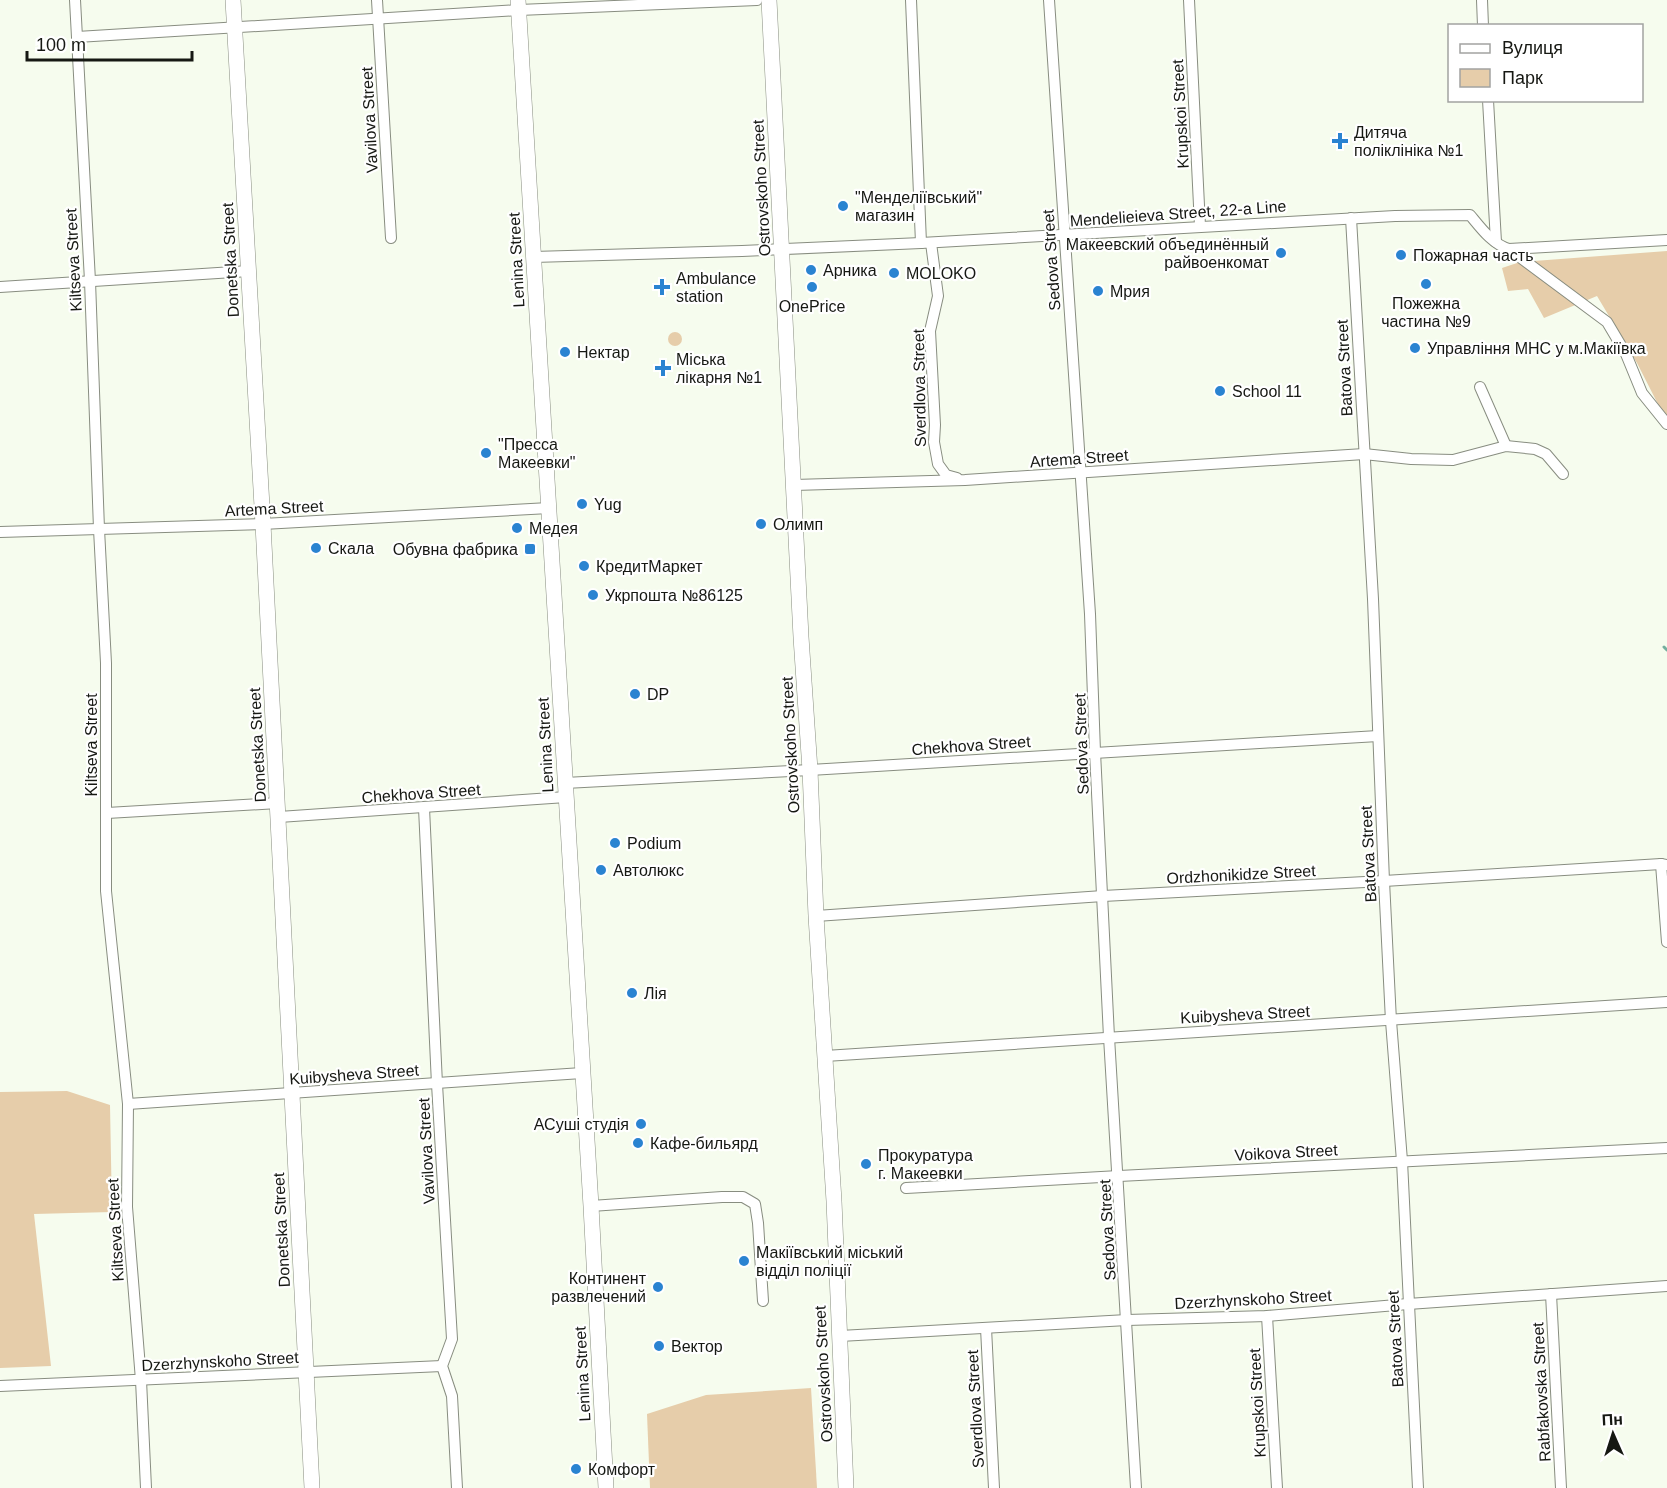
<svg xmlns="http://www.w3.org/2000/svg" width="1667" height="1488" font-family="Helvetica,sans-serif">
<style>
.green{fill:#e6cdaa}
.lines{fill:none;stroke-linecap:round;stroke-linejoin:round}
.stream{stroke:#75ae9f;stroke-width:3}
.street-casing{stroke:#888d80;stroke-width:12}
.secondary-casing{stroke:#888d80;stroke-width:16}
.street{stroke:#fff;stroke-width:10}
.secondary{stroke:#fff;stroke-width:15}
.poi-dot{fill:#2a83d1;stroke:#fff;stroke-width:2}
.labels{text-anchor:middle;stroke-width:4.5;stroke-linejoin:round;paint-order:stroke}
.street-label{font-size:16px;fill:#161813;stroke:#fff}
.poi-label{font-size:16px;fill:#161813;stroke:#fff;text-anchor:start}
</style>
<rect width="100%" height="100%" fill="#f6fcee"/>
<g class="green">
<path d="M1667,251V418L1663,414L1637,363L1597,296L1544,318L1528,289L1508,291L1502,268L1520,262Z"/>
<circle cx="675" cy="339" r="7"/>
<path d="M67,1091L110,1105L112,1212L34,1214L51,1366L0,1368V1092Z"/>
<path d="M811,1388L817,1488H650L647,1414L706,1395Z"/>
</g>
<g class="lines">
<path class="stream" d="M1664,647L1667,650"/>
<g class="street-casing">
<g id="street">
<path d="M75,0L90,281L99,529L106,663V891L128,1104L127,1207L141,1380L146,1488"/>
<path d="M377,0L391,238"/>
<path d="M911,0L921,243"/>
<path d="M1049,0L1090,614L1095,752L1109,1037L1136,1488"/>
<path d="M1189,0L1200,226"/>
<path d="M1482,0L1483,26"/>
<path d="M77,37L519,10L757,0"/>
<path d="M1488,100L1496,242"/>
<path d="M1351,218L1373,599L1384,881L1391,1021L1402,1161L1418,1488"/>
<path d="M931,243L938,296L930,331L935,425L934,442L938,464L946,475L957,478"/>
<path d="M1509,249L1607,322L1626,354L1642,393L1667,424"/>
<path d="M533,257L742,251L921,243L1395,216L1470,215C1480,227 1493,245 1509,249L1667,240"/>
<path d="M0,287L249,271"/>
<path d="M1480,387L1506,446"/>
<path d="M794,485L965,480L1364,454L1411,459L1453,460L1506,446L1535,449L1546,454L1563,474"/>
<path d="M0,532L263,524L549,508"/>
<path d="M565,783L810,770L1378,736"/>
<path d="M424,808L437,1084L452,1339L442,1366L452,1396L457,1488"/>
<path d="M107,813L278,803"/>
<path d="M279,817L566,797"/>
<path d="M1661,864L1667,942"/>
<path d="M816,916L1103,896L1384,881L1661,864L1667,865"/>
<path d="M825,1056C1105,1037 1386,1021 1667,1002"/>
<path d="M128,1104L582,1073"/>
<path d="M906,1188L1119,1176L1667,1148"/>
<path d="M591,1206L722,1197H743L755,1204L758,1223L763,1301"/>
<path d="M1551,1294L1561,1488"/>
<path d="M1267,1316L1277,1488"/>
<path d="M986,1328L994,1488"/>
<path d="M840,1336L1127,1320L1267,1316L1408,1304L1667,1286"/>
<path d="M0,1386L442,1366"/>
</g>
</g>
<g class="secondary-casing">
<g id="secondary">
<path d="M233,0L263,524L312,1488"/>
<path d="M518,0L591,1206L606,1488"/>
<path d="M769,0L801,637L810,770L816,916L834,1201L846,1488"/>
</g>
</g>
<use href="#street" class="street"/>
<use href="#secondary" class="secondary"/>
</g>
<g class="poi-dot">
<path d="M1337 132h6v6h6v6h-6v6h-6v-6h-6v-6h6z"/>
<circle cx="843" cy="206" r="6"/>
<circle cx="1281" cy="253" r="6"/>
<circle cx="1401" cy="255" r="6"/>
<circle cx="811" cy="270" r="6"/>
<circle cx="894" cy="273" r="6"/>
<circle cx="1426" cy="284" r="6"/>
<path d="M659 278h6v6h6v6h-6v6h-6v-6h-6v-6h6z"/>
<circle cx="812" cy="287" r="6"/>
<circle cx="1098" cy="291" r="6"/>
<circle cx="1415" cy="348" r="6"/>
<circle cx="565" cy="352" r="6"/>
<path d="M660 359h6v6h6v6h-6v6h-6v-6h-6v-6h6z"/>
<circle cx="1220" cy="391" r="6"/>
<circle cx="486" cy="453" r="6"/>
<circle cx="582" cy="504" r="6"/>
<circle cx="761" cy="524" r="6"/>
<circle cx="517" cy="528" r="6"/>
<circle cx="316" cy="548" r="6"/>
<rect x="524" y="543" width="12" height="12" rx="3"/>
<circle cx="584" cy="566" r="6"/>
<circle cx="593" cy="595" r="6"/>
<circle cx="635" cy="694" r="6"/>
<circle cx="615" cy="843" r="6"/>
<circle cx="601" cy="870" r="6"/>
<circle cx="632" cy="993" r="6"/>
<circle cx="641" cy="1124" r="6"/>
<circle cx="638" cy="1143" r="6"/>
<circle cx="866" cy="1164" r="6"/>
<circle cx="744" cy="1261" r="6"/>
<circle cx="658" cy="1287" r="6"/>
<circle cx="659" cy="1346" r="6"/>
<circle cx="576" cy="1469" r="6"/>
</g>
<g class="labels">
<g class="street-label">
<text transform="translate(1180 114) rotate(-93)" y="6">Krupskoi Street</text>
<text transform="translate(369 120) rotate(-93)" y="6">Vavilova Street</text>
<text transform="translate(761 188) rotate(-93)" y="6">Ostrovskoho Street</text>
<text transform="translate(1178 213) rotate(-4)" y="6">Mendelieieva Street, 22-a Line</text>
<text transform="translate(73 260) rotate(-93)" y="6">Kiltseva Street</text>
<text transform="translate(230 260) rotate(-93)" y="6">Donetska Street</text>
<text transform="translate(516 260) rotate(-93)" y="6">Lenina Street</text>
<text transform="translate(1051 260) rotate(-94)" y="6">Sedova Street</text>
<text transform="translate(1344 368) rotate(-93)" y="6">Batova Street</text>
<text transform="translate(919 388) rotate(-91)" y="6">Sverdlova Street</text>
<text transform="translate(1079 458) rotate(-4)" y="6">Artema Street</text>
<text transform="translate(274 508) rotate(-3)" y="6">Artema Street</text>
<text transform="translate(1081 744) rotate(-92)" y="6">Sedova Street</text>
<text transform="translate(91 745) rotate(-90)" y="6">Kiltseva Street</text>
<text transform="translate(257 745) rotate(-93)" y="6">Donetska Street</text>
<text transform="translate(545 745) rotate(-93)" y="6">Lenina Street</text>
<text transform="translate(790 745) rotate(-93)" y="6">Ostrovskoho Street</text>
<text transform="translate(971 745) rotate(-4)" y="6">Chekhova Street</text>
<text transform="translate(421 793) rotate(-4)" y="6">Chekhova Street</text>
<text transform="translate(1368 854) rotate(-93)" y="6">Batova Street</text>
<text transform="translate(1241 874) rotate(-3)" y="6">Ordzhonikidze Street</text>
<text transform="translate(1245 1014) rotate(-3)" y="6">Kuibysheva Street</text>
<text transform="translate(354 1074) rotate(-4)" y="6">Kuibysheva Street</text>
<text transform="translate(426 1151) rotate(-93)" y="6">Vavilova Street</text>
<text transform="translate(1286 1152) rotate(-3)" y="6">Voikova Street</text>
<text transform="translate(115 1230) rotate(-93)" y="6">Kiltseva Street</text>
<text transform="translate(281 1230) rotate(-93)" y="6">Donetska Street</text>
<text transform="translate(1107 1230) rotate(-93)" y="6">Sedova Street</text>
<text transform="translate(1253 1299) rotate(-3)" y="6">Dzerzhynskoho Street</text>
<text transform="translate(1395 1339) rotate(-93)" y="6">Batova Street</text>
<text transform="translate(220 1361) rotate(-3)" y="6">Dzerzhynskoho Street</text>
<text transform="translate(582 1374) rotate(-93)" y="6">Lenina Street</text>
<text transform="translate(823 1374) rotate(-93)" y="6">Ostrovskoho Street</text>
<text transform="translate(1541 1392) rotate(-93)" y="6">Rabfakovska Street</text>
<text transform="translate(1257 1403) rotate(-93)" y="6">Krupskoi Street</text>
<text transform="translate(975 1409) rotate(-93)" y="6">Sverdlova Street</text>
</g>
<g class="poi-label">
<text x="1354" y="138">Дитяча<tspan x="1354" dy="18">поліклініка №1</tspan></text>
<text x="855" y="203">"Менделіївський"<tspan x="855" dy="18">магазин</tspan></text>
<text x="1269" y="250" text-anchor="end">Макеевский объединённый<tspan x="1269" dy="18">райвоенкомат</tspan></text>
<text x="1413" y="261">Пожарная часть</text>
<text x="823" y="276">Арника</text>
<text x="906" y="279">MOLOKO</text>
<text x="676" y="284">Ambulance<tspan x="676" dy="18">station</tspan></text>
<text x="1110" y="297">Мрия</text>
<text x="1426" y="309" text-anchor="middle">Пожежна<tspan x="1426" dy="18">частина №9</tspan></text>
<text x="812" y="312" text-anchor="middle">OnePrice</text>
<text x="1427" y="354">Управління МНС у м.Макіївка</text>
<text x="577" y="358">Нектар</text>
<text x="676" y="365">Міська<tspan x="676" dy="18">лікарня №1</tspan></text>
<text x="1232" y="397">School 11</text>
<text x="498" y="450">"Пресса<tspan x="498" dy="18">Макеевки"</tspan></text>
<text x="594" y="510">Yug</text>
<text x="773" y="530">Олимп</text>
<text x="529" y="534">Медея</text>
<text x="328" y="554">Скала</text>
<text x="518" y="555" text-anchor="end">Обувна фабрика</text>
<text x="596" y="572">КредитМаркет</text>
<text x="605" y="601">Укрпошта №86125</text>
<text x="647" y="700">DP</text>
<text x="627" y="849">Podium</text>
<text x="613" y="876">Автолюкс</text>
<text x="644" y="999">Лія</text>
<text x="629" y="1130" text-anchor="end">АСуші студія</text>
<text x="650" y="1149">Кафе-бильярд</text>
<text x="878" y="1161">Прокуратура<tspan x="878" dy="18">г. Макеевки</tspan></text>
<text x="756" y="1258">Макіївський міський<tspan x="756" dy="18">відділ поліції</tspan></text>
<text x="646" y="1284" text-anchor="end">Континент<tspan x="646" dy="18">развлечений</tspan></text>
<text x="671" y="1352">Вектор</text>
<text x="588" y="1475">Комфорт</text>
</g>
</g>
<rect x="1448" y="24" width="195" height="78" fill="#ffffff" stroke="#a2a3a1" stroke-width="1.5"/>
<rect x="1460" y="44" width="30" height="9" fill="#ffffff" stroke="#a2a3a1" stroke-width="1.5"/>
<text x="1502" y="54" font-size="18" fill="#161813">Вулиця</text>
<rect x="1460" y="69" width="30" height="18" fill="#e6cdaa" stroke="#a2a3a1" stroke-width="1.5"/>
<text x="1502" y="84" font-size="18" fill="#161813">Парк</text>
<g transform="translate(1613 1434) rotate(357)" stroke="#ffffff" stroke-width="4.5" paint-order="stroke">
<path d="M0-4.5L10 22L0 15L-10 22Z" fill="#161813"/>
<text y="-9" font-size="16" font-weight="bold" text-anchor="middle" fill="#161813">Пн</text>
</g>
<path d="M27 51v9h165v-9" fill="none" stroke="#161813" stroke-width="3"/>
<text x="36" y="51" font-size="18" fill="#161813" stroke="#ffffff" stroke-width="4.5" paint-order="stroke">100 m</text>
</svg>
